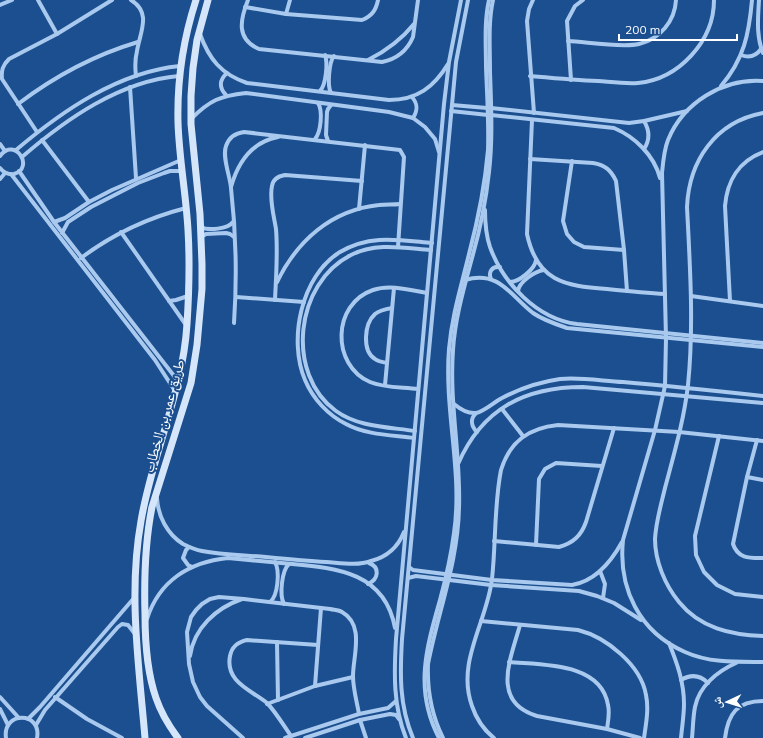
<svg xmlns="http://www.w3.org/2000/svg" width="763" height="738" font-family="Mulish,'Noto Naskh Arabic',sans-serif">
<style>
.lines{fill:none;stroke-linecap:round;stroke-linejoin:round}
.street{stroke:#a9c9ee;stroke-width:4}
.secondary{stroke:#d6e6fa;stroke-width:7}
.labels{text-anchor:middle;stroke-width:4;stroke-linejoin:round;paint-order:stroke}
.street-label{font-size:15px;fill:#fff;stroke:#1b4f8f}
</style>
<rect width="100%" height="100%" fill="#1b4f8f"/>
<g class="lines">
<g class="street">
<path d="M38,0L57,34"/>
<path d="M131,0C152,13 140,32 137,51C135,59 135,68 136,76"/>
<path d="M248,0C240,20 236,39 259,49L382,62C397,59 407,51 413,37L418,0"/>
<path d="M533,0L529,9L527,21L534,113"/>
<path d="M759,0C758,18 756,36 763,53"/>
<path d="M0,5L12,0"/>
<path d="M245,7L286,14L362,20C372,16 376,10 378,0"/>
<path d="M286,14L290,0"/>
<path d="M200,34C209,59 221,74 247,83L389,100C417,100 434,87 448,64"/>
<path d="M568,41C587,42 622,48 639,44C660,39 675,21 676,0"/>
<path d="M741,55C749,58 756,56 761,49"/>
<path d="M368,60C386,51 401,40 414,24"/>
<path d="M530,76C553,78 575,80 598,81C611,82 625,84 638,83C679,79 714,41 714,0"/>
<path d="M571,80L567,21L575,6L583,0"/>
<path d="M763,81C723,78 683,103 668,140C664,150 663,162 662,173L666,338L665,386L655,430L623,540C618,588 639,632 685,652C709,663 737,662 763,662"/>
<path d="M721,86C744,59 749,34 752,0"/>
<path d="M130,87L136,178"/>
<path d="M320,91C326,85 328,63 325,55"/>
<path d="M331,93C327,86 329,62 334,56"/>
<path d="M226,95C219,88 219,80 227,73"/>
<path d="M412,97C418,104 418,110 413,118"/>
<path d="M18,104C55,76 94,55 138,42"/>
<path d="M452,105L487,108"/>
<path d="M491,108L629,123L644,121L687,111"/>
<path d="M451,111L488,115"/>
<path d="M763,113C715,122 689,161 687,207C690,266 694,326 688,385C684,420 674,454 665,488C661,505 656,521 655,539C655,561 665,585 679,602C700,628 731,635 763,636"/>
<path d="M491,115L614,128C635,137 654,155 660,178"/>
<path d="M191,119C210,100 220,96 246,93L389,112L413,118L425,127L435,139L439,152"/>
<path d="M532,120L527,234C537,281 564,286 607,289C626,291 645,293 665,294"/>
<path d="M37,132L2,79C1,70 3,65 9,59L57,34L112,0"/>
<path d="M315,139C321,132 323,111 318,103"/>
<path d="M42,140L89,202"/>
<path d="M328,141L326,135L327,112L328,109L331,105"/>
<path d="M0,144L5,151"/>
<path d="M644,149C650,140 650,131 644,121"/>
<path d="M16,150C62,111 118,72 180,66"/>
<path d="M0,156C15,136 35,168 14,174C8,175 3,172 0,168"/>
<path d="M22,157C66,119 120,81 179,76"/>
<path d="M530,159L593,163C605,165 611,170 616,181L624,250L627,291"/>
<path d="M572,161L563,221L567,234L574,242L584,247L624,250"/>
<path d="M19,171L54,222L178,381"/>
<path d="M11,174L155,360L175,391"/>
<path d="M0,179L5,173"/>
<path d="M231,187C238,162 252,142 278,137"/>
<path d="M359,209L365,145"/>
<path d="M485,210C485,223 486,235 490,247C503,283 537,319 577,324L763,343"/>
<path d="M54,222L65,218L89,202L112,190L181,160"/>
<path d="M201,227C208,231 228,229 233,222"/>
<path d="M121,232L186,325"/>
<path d="M62,233L68,222L91,207L138,183L164,173L170,171H182"/>
<path d="M201,237L206,234L226,233L230,234L234,237"/>
<path d="M81,258C113,234 147,218 186,208"/>
<path d="M491,279C488,272 492,266 500,267"/>
<path d="M465,280C499,270 510,295 533,313C543,320 555,324 567,328L763,347"/>
<path d="M277,282C297,241 331,210 379,205C386,204 393,205 400,204"/>
<path d="M510,282C519,282 535,269 536,260"/>
<path d="M518,291C519,282 535,271 544,270"/>
<path d="M691,296L763,306"/>
<path d="M236,297L304,302"/>
<path d="M275,300C276,277 278,253 276,229C274,216 269,199 272,186C273,179 279,176 285,175L362,181"/>
<path d="M169,301L176,300L188,296"/>
<path d="M730,301L725,206C727,181 739,161 763,152"/>
<path d="M234,323C237,279 236,232 231,188C230,176 222,157 226,146C229,137 236,133 244,132L400,150L404,157L398,247"/>
<path d="M387,363C383,362 379,362 375,359C362,351 364,324 375,314C380,310 386,309 392,308"/>
<path d="M385,385L394,288"/>
<path d="M418,389C403,387 384,388 370,382C331,365 332,304 373,290C390,284 410,290 427,293"/>
<path d="M454,404C460,409 467,414 476,413C485,411 494,402 502,398C521,388 539,382 560,379C580,377 603,381 623,382C670,386 717,391 763,396"/>
<path d="M502,409L523,436"/>
<path d="M476,413C470,419 471,426 477,432"/>
<path d="M415,431C388,427 358,427 336,411C285,374 295,283 351,255C376,242 404,248 431,250"/>
<path d="M719,436L695,536L696,555L704,572L717,585L735,594L763,597"/>
<path d="M414,438C392,435 366,435 346,424C328,415 313,399 305,380C288,340 301,276 340,252C370,234 399,240 432,243"/>
<path d="M757,440L747,477L733,544C738,559 750,558 763,558"/>
<path d="M458,464C482,409 524,387 583,387L763,403"/>
<path d="M747,477L763,480"/>
<path d="M157,498C158,516 167,534 183,544C189,547 196,550 202,551C223,555 245,555 266,557C286,559 306,561 326,562C341,563 357,566 371,561C387,557 398,547 404,532"/>
<path d="M494,541L559,547C573,543 581,536 586,522L614,428"/>
<path d="M536,545L539,479L545,469L556,463L602,466"/>
<path d="M189,547L186,550L183,558L188,565L192,567"/>
<path d="M409,567L413,570L492,580L572,585C596,581 611,562 622,542"/>
<path d="M600,571L605,584L603,598"/>
<path d="M408,578L416,576L491,585L579,591L597,596L614,603L641,620"/>
<path d="M368,584C379,579 380,567 369,563"/>
<path d="M270,602C278,596 280,571 275,562"/>
<path d="M284,604C279,595 282,570 289,564"/>
<path d="M147,619C159,581 189,562 228,558C249,560 271,562 292,564C338,568 385,573 395,628"/>
<path d="M481,621L578,630C606,637 641,665 646,695C649,709 646,724 644,738"/>
<path d="M520,625C511,658 490,702 537,716L607,729L640,738"/>
<path d="M277,642L278,700"/>
<path d="M669,643C677,663 684,682 684,704C684,715 682,727 681,738"/>
<path d="M190,656C194,628 216,608 242,599"/>
<path d="M509,662C542,665 601,662 608,705C610,713 608,721 607,729"/>
<path d="M681,680C691,674 700,675 708,683"/>
<path d="M315,686L321,608"/>
<path d="M0,697L19,718"/>
<path d="M55,697L87,719L122,738"/>
<path d="M267,704L315,686L353,677"/>
<path d="M0,709L8,725"/>
<path d="M28,719L40,707L134,598"/>
<path d="M360,720L366,738"/>
<path d="M36,725L45,710L118,627L122,624L128,625L135,634"/>
<path d="M291,736C284,726 275,711 267,703C251,690 225,682 230,656C232,646 238,642 247,640L318,645"/>
<path d="M6,738C2,711 42,711 37,738"/>
<path d="M243,738L207,706L200,697L193,682L189,664L187,632L191,617L196,610L202,604L210,599L219,597L244,599L330,609C334,610 339,610 342,612C365,625 353,656 353,676C353,689 357,702 359,714"/>
<path d="M285,738L359,714L388,708L396,701"/>
<path d="M305,738L360,720L390,714L396,715L399,719"/>
<path d="M406,738C393,706 394,673 396,639L444,104L449,62L461,0"/>
<path d="M413,738C399,705 400,674 402,639L456,62L468,0"/>
<path d="M439,738C414,690 426,649 440,600C446,578 451,556 454,533C463,472 444,411 449,349C452,315 461,287 469,254C478,220 485,185 488,150C489,123 487,95 486,67C486,45 484,22 489,0"/>
<path d="M443,738C431,714 427,691 428,664C438,612 458,562 459,508C461,456 449,403 453,350C455,318 464,288 472,258C480,230 486,200 489,172C493,138 491,104 490,71C490,47 488,23 493,0"/>
<path d="M494,738C484,730 476,718 472,706C456,662 487,622 492,579C496,543 494,505 501,470C510,441 529,428 558,425L679,432L763,441"/>
<path d="M692,738C693,728 693,717 695,707C699,686 718,671 736,663"/>
<path d="M725,738C728,714 737,701 763,701"/>
</g>
<g class="secondary">
<path d="M145,738C139,666 128,593 141,521C152,455 183,392 187,324C189,293 190,262 188,230C186,194 179,158 178,122C177,80 183,40 196,0"/>
<path d="M178,738C169,726 161,713 156,698C147,672 145,642 145,614C144,578 145,542 152,507L191,383L197,345L202,289V264L200,214L191,124V96L193,68L197,40L208,0"/>
</g>
</g>
<g class="labels">
<g class="street-label">
<text transform="translate(164 416) rotate(-74)" y="5">طريق عمر بن الخطاب</text>
</g>
</g>
<g transform="translate(727 702) rotate(266)" stroke="#1b4f8f" stroke-width="3" paint-order="stroke">
<path d="M0-3L7 15L0 10L-7 15Z" fill="#ffffff"/>
<text y="-6" font-size="11" font-weight="bold" text-anchor="middle" fill="#ffffff">ش</text>
</g>
<path d="M619 34v6h118v-6" fill="none" stroke="#ffffff" stroke-width="2"/>
<text x="625" y="34" font-size="12" fill="#ffffff" stroke="#1b4f8f" stroke-width="3" paint-order="stroke">200 m</text>
</svg>
